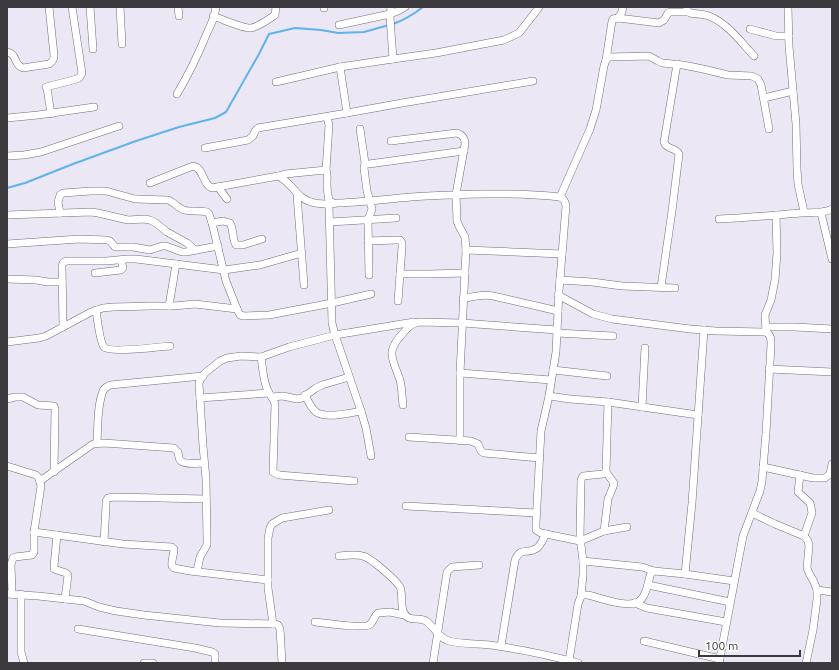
<svg xmlns="http://www.w3.org/2000/svg" width="839" height="670" font-family="Ubuntu,sans-serif">
<style>
.lines{fill:none;stroke-linecap:round;stroke-linejoin:round}
.stream{stroke:#5fb3ed;stroke-width:2}
.minor-casing{stroke:#716d79;stroke-width:8}
.minor{stroke:#fff;stroke-width:7}
</style>
<rect width="100%" height="100%" fill="#ebe7f5"/>
<g class="lines">
<g class="stream">
<path d="M393,24C404,20 414,14 423,7"/>
<path d="M7,188L25,183L73,164L136,141L179,127L215,118L226,112L259,54L269,34L295,28L321,30L338,33L364,32L389,25"/>
</g>
<g class="minor-casing">
<g id="minor">
<path d="M90,7L93,49"/>
<path d="M120,7L122,44"/>
<path d="M178,7L179,16"/>
<path d="M391,7L390,17L393,59L436,53L504,40L519,33L537,10L539,7"/>
<path d="M687,7V10L690,13C696,14 703,14 709,16C727,23 741,42 754,56"/>
<path d="M788,7L789,46L796,124L797,169L798,184L804,212"/>
<path d="M324,8V7"/>
<path d="M213,16C222,19 242,28 250,28C257,28 269,19 275,15L276,7"/>
<path d="M618,18L622,12L623,7"/>
<path d="M339,25L390,14L398,11L405,7"/>
<path d="M750,29L776,36H789"/>
<path d="M7,52C18,54 13,65 23,68L49,64C53,61 54,60 54,55L49,7"/>
<path d="M606,60L612,21L613,19L618,18L659,23L664,20L668,13L670,12H688"/>
<path d="M340,67L347,113L402,103L533,81"/>
<path d="M276,82L340,67L393,59"/>
<path d="M177,94C189,74 198,55 207,33C211,25 215,16 216,7"/>
<path d="M764,98L793,91"/>
<path d="M51,114L47,88L46,87L77,79L80,77L82,73L72,7"/>
<path d="M327,117L329,125L326,170C328,175 327,179 327,184C327,189 328,195 329,201L332,202L329,204L332,323L335,335L361,411L366,428L371,456"/>
<path d="M7,118L38,115L94,107"/>
<path d="M360,129L365,163L364,168L367,191L372,209L368,220L369,275"/>
<path d="M391,141L457,133C463,135 465,138 465,144L456,194L457,221L459,226L465,237L466,250L460,373V441"/>
<path d="M205,148L248,140L253,136C254,132 255,130 258,128L347,113"/>
<path d="M7,156L24,155L41,152L119,126"/>
<path d="M369,164L464,151"/>
<path d="M278,176L285,174L326,170"/>
<path d="M150,183L193,166C204,168 202,184 212,188L278,176C292,182 296,198 311,202C320,205 330,204 338,203C363,202 387,199 411,197C461,194 511,192 560,197C564,199 565,201 566,206L559,291L556,352L549,396L541,431L536,523V530L541,533L580,541L604,531L627,527"/>
<path d="M218,187L227,199"/>
<path d="M297,195L304,285"/>
<path d="M560,197L590,129L596,110L604,66L606,60L609,57L649,56L658,61L662,63L683,65L703,69L728,75L752,76L758,79L761,85L769,129"/>
<path d="M60,213L58,202L60,195L63,193L91,191H106L135,199L168,200C174,202 178,208 184,210C191,212 199,210 207,212L209,214L212,223L226,281L237,309L240,315L244,316L269,315L332,303L371,294"/>
<path d="M821,213L832,259"/>
<path d="M7,215L91,212L98,213L128,220L144,219L150,220L156,223L167,232L187,243L195,250"/>
<path d="M719,219C747,218 774,215 801,213C812,212 822,214 832,209"/>
<path d="M330,222L396,218"/>
<path d="M212,223L223,221L230,223C234,230 232,239 236,245H243L262,239"/>
<path d="M368,241L396,240H400L402,243V247L398,301"/>
<path d="M7,244L79,239L107,240L110,241L115,247H133L150,250L162,246H166L182,252H186L218,246"/>
<path d="M466,250L562,254"/>
<path d="M95,273L121,270L123,268L121,260"/>
<path d="M400,274H429L465,273"/>
<path d="M7,279L36,280L48,282H62"/>
<path d="M560,280L592,282L622,286L675,288"/>
<path d="M661,287L672,211L679,154C675,146 667,151 664,142L677,64"/>
<path d="M558,295L593,314L612,319L690,329L716,331L766,332C771,335 771,339 771,345L766,433L762,481L760,491L743,536L719,663"/>
<path d="M463,299C474,296 483,294 493,296L558,311"/>
<path d="M169,306L176,264"/>
<path d="M96,310C97,317 100,343 104,347C109,353 160,347 170,346"/>
<path d="M63,327L62,266L63,263L66,261H107L127,259H136L224,270L260,265L302,253"/>
<path d="M766,327H795L832,329"/>
<path d="M766,332L765,315L771,300L775,280L777,253L776,215"/>
<path d="M557,333L613,336"/>
<path d="M7,342L39,338L46,336L91,312L103,308L113,307L152,306H174L195,304L237,309"/>
<path d="M261,357C263,369 263,383 269,393C271,397 274,399 275,404L273,472L279,475L354,481"/>
<path d="M769,369L832,372"/>
<path d="M553,370L607,376"/>
<path d="M460,373L551,380"/>
<path d="M305,395C308,401 311,408 316,412C326,419 350,413 361,411"/>
<path d="M549,396L570,399L608,402L698,415"/>
<path d="M272,397L283,396L297,399L302,398L316,388L322,385L349,377"/>
<path d="M200,398L269,393"/>
<path d="M7,399L15,397H23L38,405L54,406L55,409L54,472"/>
<path d="M403,405C402,397 402,388 400,380C392,357 385,352 404,332C408,327 412,323 419,322L462,323L557,330"/>
<path d="M642,407L645,348"/>
<path d="M409,437L471,441L478,444L481,451L484,453L540,458"/>
<path d="M97,443C98,427 97,406 103,391C104,388 107,387 110,385L203,376"/>
<path d="M7,466L36,475L39,478L41,486L34,532V552L32,555L15,557L13,558L11,565L12,594"/>
<path d="M763,467L813,478H825L830,474L832,464"/>
<path d="M800,475L798,492L810,503L811,507L812,513L804,536"/>
<path d="M40,481L93,444L104,443L174,448L178,452C179,455 178,459 181,461C185,465 199,463 204,463"/>
<path d="M406,506L536,513"/>
<path d="M752,513L775,524L804,536L808,541L809,546L807,568L809,573L814,582L817,590V599L813,630L806,663"/>
<path d="M604,531L608,499L613,487L614,483L606,472"/>
<path d="M34,532L123,544L172,547L174,549C174,555 171,560 172,566L174,568L190,571L268,580"/>
<path d="M57,535L54,566V569L66,573L68,575L65,599"/>
<path d="M104,542L106,506V501L108,498L114,497L206,499"/>
<path d="M339,556C347,555 356,554 363,556C371,558 396,580 400,587C404,595 398,613 409,618C414,620 421,618 426,621C435,627 438,638 449,641C465,645 481,643 497,646C524,650 552,656 578,663"/>
<path d="M583,561L642,567L654,571"/>
<path d="M197,571L200,557L207,545V540L206,479L203,446L199,384L200,380L205,373L220,361L227,358L241,356L261,357L289,347L335,335L414,322"/>
<path d="M685,574L692,503L704,330"/>
<path d="M648,585L730,602"/>
<path d="M817,590L832,592"/>
<path d="M7,594L38,596L84,601L99,607L116,611L144,615L220,623L275,624L278,625L280,629L282,663"/>
<path d="M21,594V652L24,663"/>
<path d="M581,596L583,575V561L580,537L581,480L583,476L603,474L606,472L608,402"/>
<path d="M635,603L647,608L726,622"/>
<path d="M315,622C324,623 363,629 369,625C373,623 374,616 378,613L390,612L404,615"/>
<path d="M273,624L268,588V538L270,528L272,524L282,518L329,510"/>
<path d="M78,629L195,648L212,652L215,654V663"/>
<path d="M644,641L720,659"/>
<path d="M501,646L515,560C521,546 528,555 537,548C541,545 543,539 546,534"/>
<path d="M569,661L578,604L581,596L584,595H588C601,598 626,608 638,602C641,600 643,598 644,595C648,588 648,581 651,573L654,571L685,574L734,581"/>
<path d="M144,663H153"/>
<path d="M433,663L447,572L452,567L479,565"/>
</g>
</g>
<use href="#minor" class="minor"/>
</g>
<rect width="839" height="670" fill="none" stroke="#3c3a3f" stroke-width="16"/>
<path d="M699 650v6h101v-6" fill="none" stroke="#3c3a3f" stroke-width="2"/>
<text x="705" y="650" font-size="12" fill="#3c3a3f" stroke="#ffffff" stroke-width="3" paint-order="stroke">100 m</text>
</svg>
